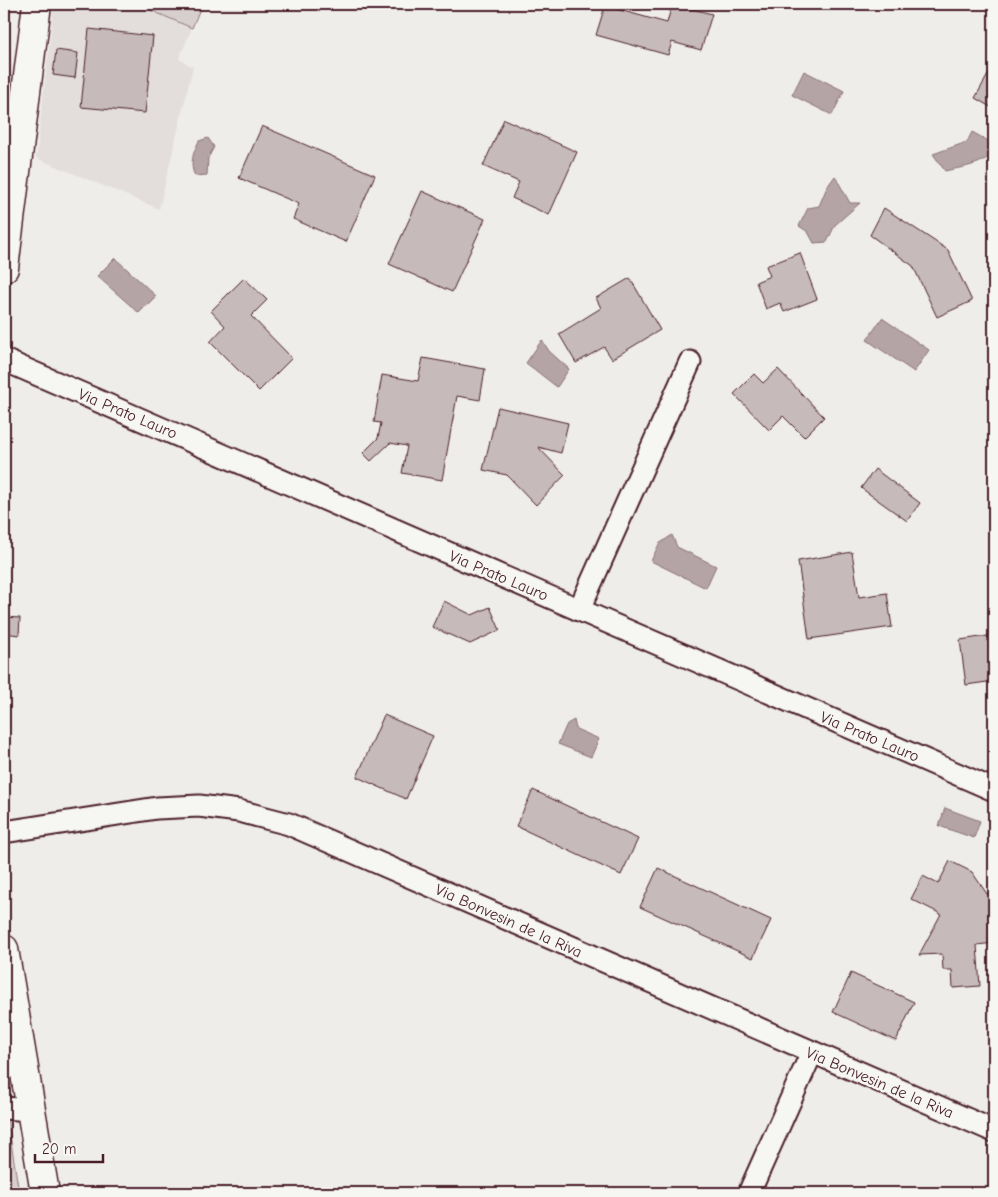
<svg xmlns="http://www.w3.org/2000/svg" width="998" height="1197" font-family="'Comic Neue',sans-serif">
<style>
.built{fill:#e3dedc}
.green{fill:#d7cfce;stroke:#90777c}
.water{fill:#b4a4a5;stroke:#8a6f74}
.building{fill:#c6babb;stroke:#4a1f2b}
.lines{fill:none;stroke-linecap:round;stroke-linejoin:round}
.minor-casing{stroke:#4a1f2b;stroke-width:25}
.secondary-casing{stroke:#4a1f2b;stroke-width:31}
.minor{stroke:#f6f6f2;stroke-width:21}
.secondary{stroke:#f6f6f2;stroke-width:28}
.labels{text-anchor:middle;stroke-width:5;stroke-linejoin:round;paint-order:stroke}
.street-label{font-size:16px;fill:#4a1f2b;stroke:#f6f6f2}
</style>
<rect width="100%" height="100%" fill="#efedea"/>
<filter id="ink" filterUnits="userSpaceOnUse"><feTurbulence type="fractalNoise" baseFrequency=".02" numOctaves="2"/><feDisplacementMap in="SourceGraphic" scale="10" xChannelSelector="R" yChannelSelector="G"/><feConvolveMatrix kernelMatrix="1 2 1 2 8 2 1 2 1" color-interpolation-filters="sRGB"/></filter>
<g filter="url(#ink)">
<path class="built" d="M54,4H136L192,28L179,59L193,67L159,209L36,158Z"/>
<g class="green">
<path d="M136,4H202L192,28Z"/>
<path d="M4,1097L19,1193H4Z"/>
</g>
<g class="water">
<path d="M804,71L844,91L832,115L792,95Z"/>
<path d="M972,132L994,144C994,165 961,167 945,171L933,154L967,142Z"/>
<path d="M208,138L214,147L208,158L207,175L195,176C189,165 193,152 199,141Z"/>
<path d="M835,176L850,203H860L835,225L827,242L814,243L808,232L799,226L808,208L819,206L827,187Z"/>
<path d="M115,258L156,296L139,313L97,276Z"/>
<path d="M882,318L929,350L914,372L867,340Z"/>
<path d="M542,340L549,351L569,369L557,387L526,363Z"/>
<path d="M672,535L677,547L716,566L706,588L651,561L659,544Z"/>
<path d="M574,720L576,729L599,739L591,757L558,744L567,724Z"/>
<path d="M945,808L980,821L974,838L939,826Z"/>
</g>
<g class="building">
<path d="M672,4L712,14L701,50L672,42L668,55L596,35L605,6L667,23Z"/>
<path d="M89,29L153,36L145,113L81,107Z"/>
<path d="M56,50L78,53L75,78L53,75Z"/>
<path d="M994,64V109L975,98Z"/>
<path d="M504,119L577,152L549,215L512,198L519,182L483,166Z"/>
<path d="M262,126L375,175L346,242L293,219L299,204L239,178Z"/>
<path d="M422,191L485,219L452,292L389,264Z"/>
<path d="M884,208L948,250L972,301L937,317L913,266L870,235Z"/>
<path d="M800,253L817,299L784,312L780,303L766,309L756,282L770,276L766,266Z"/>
<path d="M244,278L267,300L251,316L292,358L259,391L210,342L225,326L211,311Z"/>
<path d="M630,278L660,330L612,359L604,347L576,363L559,334L601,308L596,298Z"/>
<path d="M423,358L485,369L480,400L457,396L442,480L402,473L407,446L390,443L371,461L363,453L378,438L381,423L374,422L382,375L418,381Z"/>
<path d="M778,369L824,417L804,437L783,416L769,430L734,394L754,374L763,383Z"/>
<path d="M498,407L568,423L561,453L538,447L565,475L536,505L507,475L483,470Z"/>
<path d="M875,469L920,503L907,521L861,488Z"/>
<path d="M852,552L859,597L887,593L892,627L809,639L798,561Z"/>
<path d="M444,601L472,615L490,607L500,630L470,644L432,627Z"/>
<path d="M4,617L20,618L19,635L4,633Z"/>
<path d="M994,635V681L966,685L960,640Z"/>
<path d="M384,715L433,736L406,799L357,777Z"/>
<path d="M533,790L638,839L621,875L516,826Z"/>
<path d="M950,861L972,872L987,894L994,889V943L977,945L980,986L953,988L952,970H943L942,954L919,955L941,914L911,899L923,876L938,884Z"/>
<path d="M658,868L771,920L753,958L640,907Z"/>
<path d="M851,973L914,1002L896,1041L833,1012Z"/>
</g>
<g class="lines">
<g class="minor-casing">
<g id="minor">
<path d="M4,360L994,790"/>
<path d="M579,610L690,362"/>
<path d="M4,832L157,808L199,806L239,811L289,824L994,1131"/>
<path d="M4,1108L31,1110"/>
<path d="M749,1193L812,1052"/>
</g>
</g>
<g class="secondary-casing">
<g id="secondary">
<path d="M4,268L37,4"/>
<path d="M4,949L45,1193"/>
</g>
</g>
<use href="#minor" class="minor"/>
<use href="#secondary" class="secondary"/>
</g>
</g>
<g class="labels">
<g class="street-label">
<text transform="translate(128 413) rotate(23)" y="6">Via Prato Lauro</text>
<text transform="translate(499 575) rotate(23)" y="6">Via Prato Lauro</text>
<text transform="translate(870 736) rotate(23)" y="6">Via Prato Lauro</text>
<text transform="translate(509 920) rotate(24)" y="6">Via Bonvesin de la Riva</text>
<text transform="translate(880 1082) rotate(23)" y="6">Via Bonvesin de la Riva</text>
</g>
</g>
<rect width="998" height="1197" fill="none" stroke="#f6f6f2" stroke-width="20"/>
<rect x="10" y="10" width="978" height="1177" fill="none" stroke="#4a1f2b" stroke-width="2" filter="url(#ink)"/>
<path d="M35 1154v8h68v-8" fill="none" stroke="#4a1f2b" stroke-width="2.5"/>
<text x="42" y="1154" font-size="15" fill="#4a1f2b" stroke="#f6f6f2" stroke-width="4" paint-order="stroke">20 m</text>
</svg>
